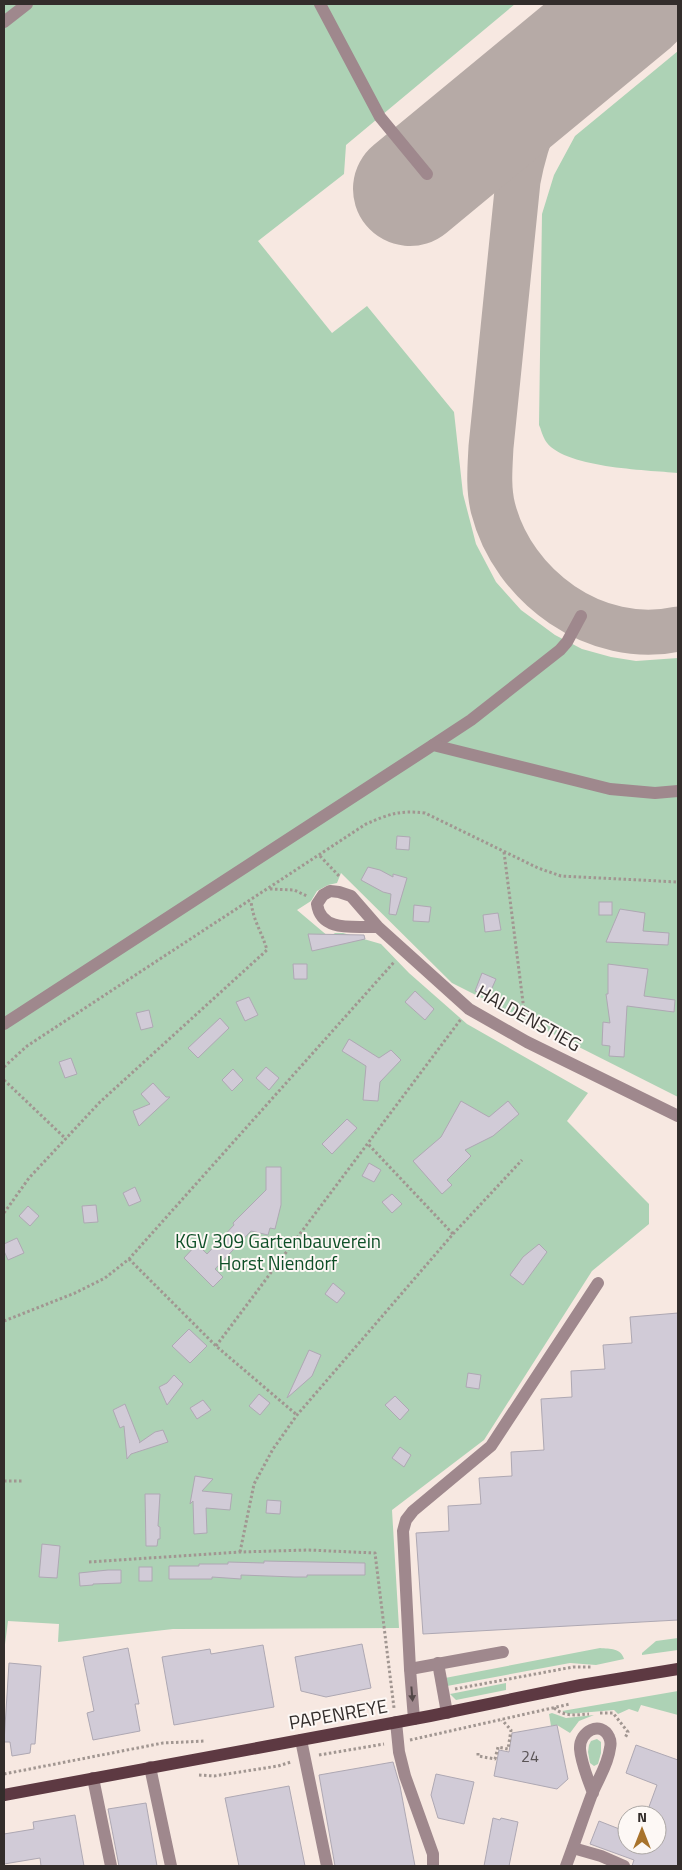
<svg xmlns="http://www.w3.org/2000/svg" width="682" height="1870" font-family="'Titillium Web',sans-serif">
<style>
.green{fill:#add2b5}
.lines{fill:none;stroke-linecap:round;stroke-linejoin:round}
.taxiway{stroke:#b6aaa6;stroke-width:45}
.runway{stroke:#b6aaa6;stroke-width:114}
.building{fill:#d1cbd7;stroke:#aea8b3}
.path{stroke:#a19691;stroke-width:3;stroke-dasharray:2.5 2.5;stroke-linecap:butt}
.minor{stroke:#9f888d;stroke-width:12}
.major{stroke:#5d3942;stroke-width:12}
.oneway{fill:#534848}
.labels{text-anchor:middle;stroke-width:4;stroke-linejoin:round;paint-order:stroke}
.number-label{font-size:16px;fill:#5a5456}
.street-label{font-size:19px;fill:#332d2b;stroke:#fdf8f5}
.park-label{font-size:19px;fill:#0e4f27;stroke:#fdf8f5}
</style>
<rect width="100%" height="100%" fill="#f7e8e1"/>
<g class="green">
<path d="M4,4H515L346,145L344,174L258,241L332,333L367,306L454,412L463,494L476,544L496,582L521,610L555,635L582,649L611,657L636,661L678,658V1097L452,983L341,873L337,883L328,885L317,891L311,901L297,910L329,937L335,933H343L381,944L409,973L467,1024L588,1093L567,1121L649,1204V1224L592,1271L484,1440L392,1510L399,1628L173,1629L58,1642L59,1624L8,1621L4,1652Z"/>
<path d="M678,51V473C647,470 561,468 545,440C542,435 541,429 539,425L542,214L554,175L575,136Z"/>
<path d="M678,1638V1650L642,1655V1653L656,1641Z"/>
<path d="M600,1648C610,1649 621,1648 624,1659L596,1665L570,1663L447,1686L445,1678Z"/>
<path d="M506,1683V1690L456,1700L450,1694Z"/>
<path d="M678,1691V1715L641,1705L638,1712L629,1709L618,1714L614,1710L568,1714L562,1711Z"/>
<path d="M552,1713L566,1718L594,1715L579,1721L570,1733L557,1725L551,1726L549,1714Z"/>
<path d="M597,1739L601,1742V1753L598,1764L594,1766L590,1763L588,1752L589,1745L591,1741Z"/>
</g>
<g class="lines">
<path class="taxiway" d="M628,9C609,26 587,42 571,62C543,95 526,138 518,181L491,447C490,467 488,488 493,508C513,587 596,647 678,629"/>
<path class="runway" d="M410,189L634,4"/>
</g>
<g class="building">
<path d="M397,836L410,837L409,850L396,849Z"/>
<path d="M368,867L380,870L393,877V874L407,878L396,915L389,914L391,894L383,892L361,880Z"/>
<rect x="599" y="902" width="13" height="13"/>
<path d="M414,905L431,907L429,922L413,921Z"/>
<path d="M620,909L645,913L643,931L669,933L668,945L606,942Z"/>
<path d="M498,913L501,930L485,932L483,915Z"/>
<path d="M308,934L364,935L365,939L312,951Z"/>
<path d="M293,964H307V979H294Z"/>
<path d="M608,964L648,969L644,996L675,1000L674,1012L627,1006L624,1057L609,1056L610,1046L602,1045L603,1022L610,1023L606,994H608Z"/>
<path d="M482,973L496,979L488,997L475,991Z"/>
<path d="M415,991L434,1009L425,1020L405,1002Z"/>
<path d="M249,997L258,1015L245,1021L236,1002Z"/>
<path d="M149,1010L153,1027L141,1030L136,1013Z"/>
<path d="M220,1018L229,1028L198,1058L188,1048Z"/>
<path d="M349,1039L379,1058L391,1050L401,1060L380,1082L378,1101L363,1100L366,1066L342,1051Z"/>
<path d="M71,1058L77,1074L65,1078L59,1062Z"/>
<path d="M266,1067L279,1078L269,1090L256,1078Z"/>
<path d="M233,1069L243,1080L232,1091L222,1080Z"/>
<path d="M153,1083L166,1097H170L139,1126L133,1111L150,1104L141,1094Z"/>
<path d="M461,1101L489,1117L508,1101L519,1114L493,1136L465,1150L471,1156L447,1180L452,1185L442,1194L413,1161L441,1137Z"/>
<path d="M347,1119L357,1128L332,1154L322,1144Z"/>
<path d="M369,1163L381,1170L374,1182L362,1176Z"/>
<path d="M266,1167H281V1205L275,1229L270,1228L268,1235L251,1231L215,1269L223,1277L213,1287L184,1258L197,1244L207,1254L234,1225L233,1223L266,1190Z"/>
<path d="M135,1187L141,1201L129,1206L123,1193Z"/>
<path d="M392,1194L402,1204L392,1213L382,1202Z"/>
<path d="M96,1205L98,1222L84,1223L82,1206Z"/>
<path d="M28,1206L39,1216L30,1226L19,1216Z"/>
<path d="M17,1238L24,1253L8,1260L4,1251V1244Z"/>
<path d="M539,1244L547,1252L523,1285L510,1275L523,1257Z"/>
<path d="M333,1283L345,1293L337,1303L325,1294Z"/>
<path d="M678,1313V1620L423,1634L416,1533L449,1531L448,1506L481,1504L479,1478L512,1476L511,1452L544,1450L541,1399L572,1397L571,1371L605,1369L603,1345L632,1343L630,1317Z"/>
<path d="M189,1329L207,1346L190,1363L172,1346Z"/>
<path d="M309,1350L321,1355L312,1376L287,1398Z"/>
<path d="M468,1373L481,1375L479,1389L466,1387Z"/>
<path d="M174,1375L183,1384L167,1405L159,1387L167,1383Z"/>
<path d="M259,1394L270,1403L260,1415L249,1406Z"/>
<path d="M395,1396L409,1410L400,1420L385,1405Z"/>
<path d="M203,1400L211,1410L197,1419L190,1408Z"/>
<path d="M125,1404L140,1442L139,1443L155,1432L163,1430L168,1442L131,1454L127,1459L124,1426L120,1428L113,1410Z"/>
<path d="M400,1447L411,1455L404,1467L392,1458Z"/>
<path d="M195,1476L213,1479L202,1491L232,1494L230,1510L206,1508L207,1533L194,1534L193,1501L190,1504Z"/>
<path d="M145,1494H160L158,1526L160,1527V1539H158L157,1546H146Z"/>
<path d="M267,1500L281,1501L280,1514L266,1513Z"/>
<path d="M42,1544L60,1546L57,1578L39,1577Z"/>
<path d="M264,1561L365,1563V1575H307V1577H294L241,1575V1579L212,1577V1579H169V1566H199V1564H228V1562L264,1563Z"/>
<rect x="139" y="1567" width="13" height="14"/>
<path d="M108,1570H121V1583L93,1584V1585L80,1586L79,1573Z"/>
<path d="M362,1644L371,1688L326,1697L301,1691L295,1657Z"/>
<path d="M263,1645L274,1707L174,1725L162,1657L210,1649L211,1654Z"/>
<path d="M128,1648L139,1704H135L140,1731L93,1740L87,1713L94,1711L83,1657Z"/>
<path d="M9,1663L41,1666L35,1744H31L30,1753L12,1756L10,1742H4Z"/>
<path d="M557,1725L568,1779L557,1789L494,1776L499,1750L509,1752L512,1733Z"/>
<path d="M636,1745L678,1760V1866H632L634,1860L590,1844L599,1821L627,1832V1845H657V1815H646L657,1785L626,1773Z"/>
<path d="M393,1762L400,1786L415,1866H335L319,1775Z"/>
<path d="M436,1774L474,1782L464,1824L438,1818L431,1795Z"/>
<path d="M289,1786L305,1866H239L225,1798Z"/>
<path d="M146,1803L157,1866H119L108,1809Z"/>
<path d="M75,1815L84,1866H41L40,1858L4,1864V1834L34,1829L33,1822Z"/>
<path d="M493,1818L500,1820L501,1818L518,1822L509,1866H484Z"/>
</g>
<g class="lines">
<g class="path">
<path d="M504,852L526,1026"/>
<path d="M320,856L340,877"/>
<path d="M270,889L294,890L307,896"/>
<path d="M4,1067L27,1046L366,824C389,814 400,810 425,813L538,868L561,876L678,882"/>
<path d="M4,1080L66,1139"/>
<path d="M4,1213L29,1178L100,1102L267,950C262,932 253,921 251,901"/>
<path d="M453,1234L522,1160"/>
<path d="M129,1259L216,1346L297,1415"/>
<path d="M4,1321L75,1293L105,1278L129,1259L395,961"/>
<path d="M216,1346L461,1019"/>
<path d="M4,1481H23"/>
<path d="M240,1552L254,1484L273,1449L297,1415L453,1234L368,1144"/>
<path d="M89,1562L240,1552L308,1550L375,1553L394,1708"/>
<path d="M455,1689L573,1667H592"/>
<path d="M554,1708C565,1717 576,1715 589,1714"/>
<path d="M600,1713H613L628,1732L625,1738"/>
<path d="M410,1740L570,1704"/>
<path d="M478,1753V1756L495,1759L498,1747L508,1749L511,1730L502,1720"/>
<path d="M319,1755L384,1744"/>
<path d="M4,1774L163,1743L205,1741"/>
<path d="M199,1775L214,1776L278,1766L291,1762"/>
</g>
<g class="minor">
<path d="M320,4L380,117L427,174"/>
<path d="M4,22L27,4"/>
<path d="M433,745L471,720L560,650L567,642L581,616"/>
<path d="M378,927C355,926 321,933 317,904L323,895L330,891L339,892L351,896L378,927L469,1009L527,1042L678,1116"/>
<path d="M4,1024L433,745L610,789L655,793L678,791"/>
<path d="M438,1663L447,1713"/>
<path d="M410,1669L503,1652"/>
<path d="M414,1719L410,1669L403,1531L406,1520L413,1511L491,1446L598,1283"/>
<path d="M396,1722L399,1752L405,1776L433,1854V1866"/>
<path d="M301,1740L327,1866"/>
<path d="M150,1767L171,1866"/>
<path d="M93,1778L111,1866"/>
<path d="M573,1848L601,1856L624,1866"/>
<path d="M566,1866C575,1842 583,1818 592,1794C598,1779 608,1765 610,1748C611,1744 611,1741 609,1737C601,1720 579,1731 580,1749C581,1763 588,1779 593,1793"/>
</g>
<path class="major" d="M4,1795L430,1716L581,1685L678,1669"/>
</g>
<defs><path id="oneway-solid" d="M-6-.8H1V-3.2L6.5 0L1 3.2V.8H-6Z" transform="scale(1.25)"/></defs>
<use class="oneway" href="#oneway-solid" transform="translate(412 1694) rotate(85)"/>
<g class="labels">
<g class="number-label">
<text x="530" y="1762">24</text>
</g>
<g class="street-label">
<text transform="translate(529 1018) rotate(29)" y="7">HALDENSTIEG</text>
<text transform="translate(338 1714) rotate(-10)" y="7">PAPENREYE</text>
</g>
<g class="park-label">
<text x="278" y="1248">KGV 309 Gartenbauverein<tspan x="278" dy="22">Horst Niendorf</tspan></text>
</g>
</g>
<rect width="682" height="1870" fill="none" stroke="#332d2b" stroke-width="10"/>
<g transform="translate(642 1830)"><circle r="24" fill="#fdf8f5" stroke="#aca7a4"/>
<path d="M0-4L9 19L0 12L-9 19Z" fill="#a8732c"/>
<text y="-8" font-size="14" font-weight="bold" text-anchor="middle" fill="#332d2b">N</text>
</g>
</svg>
